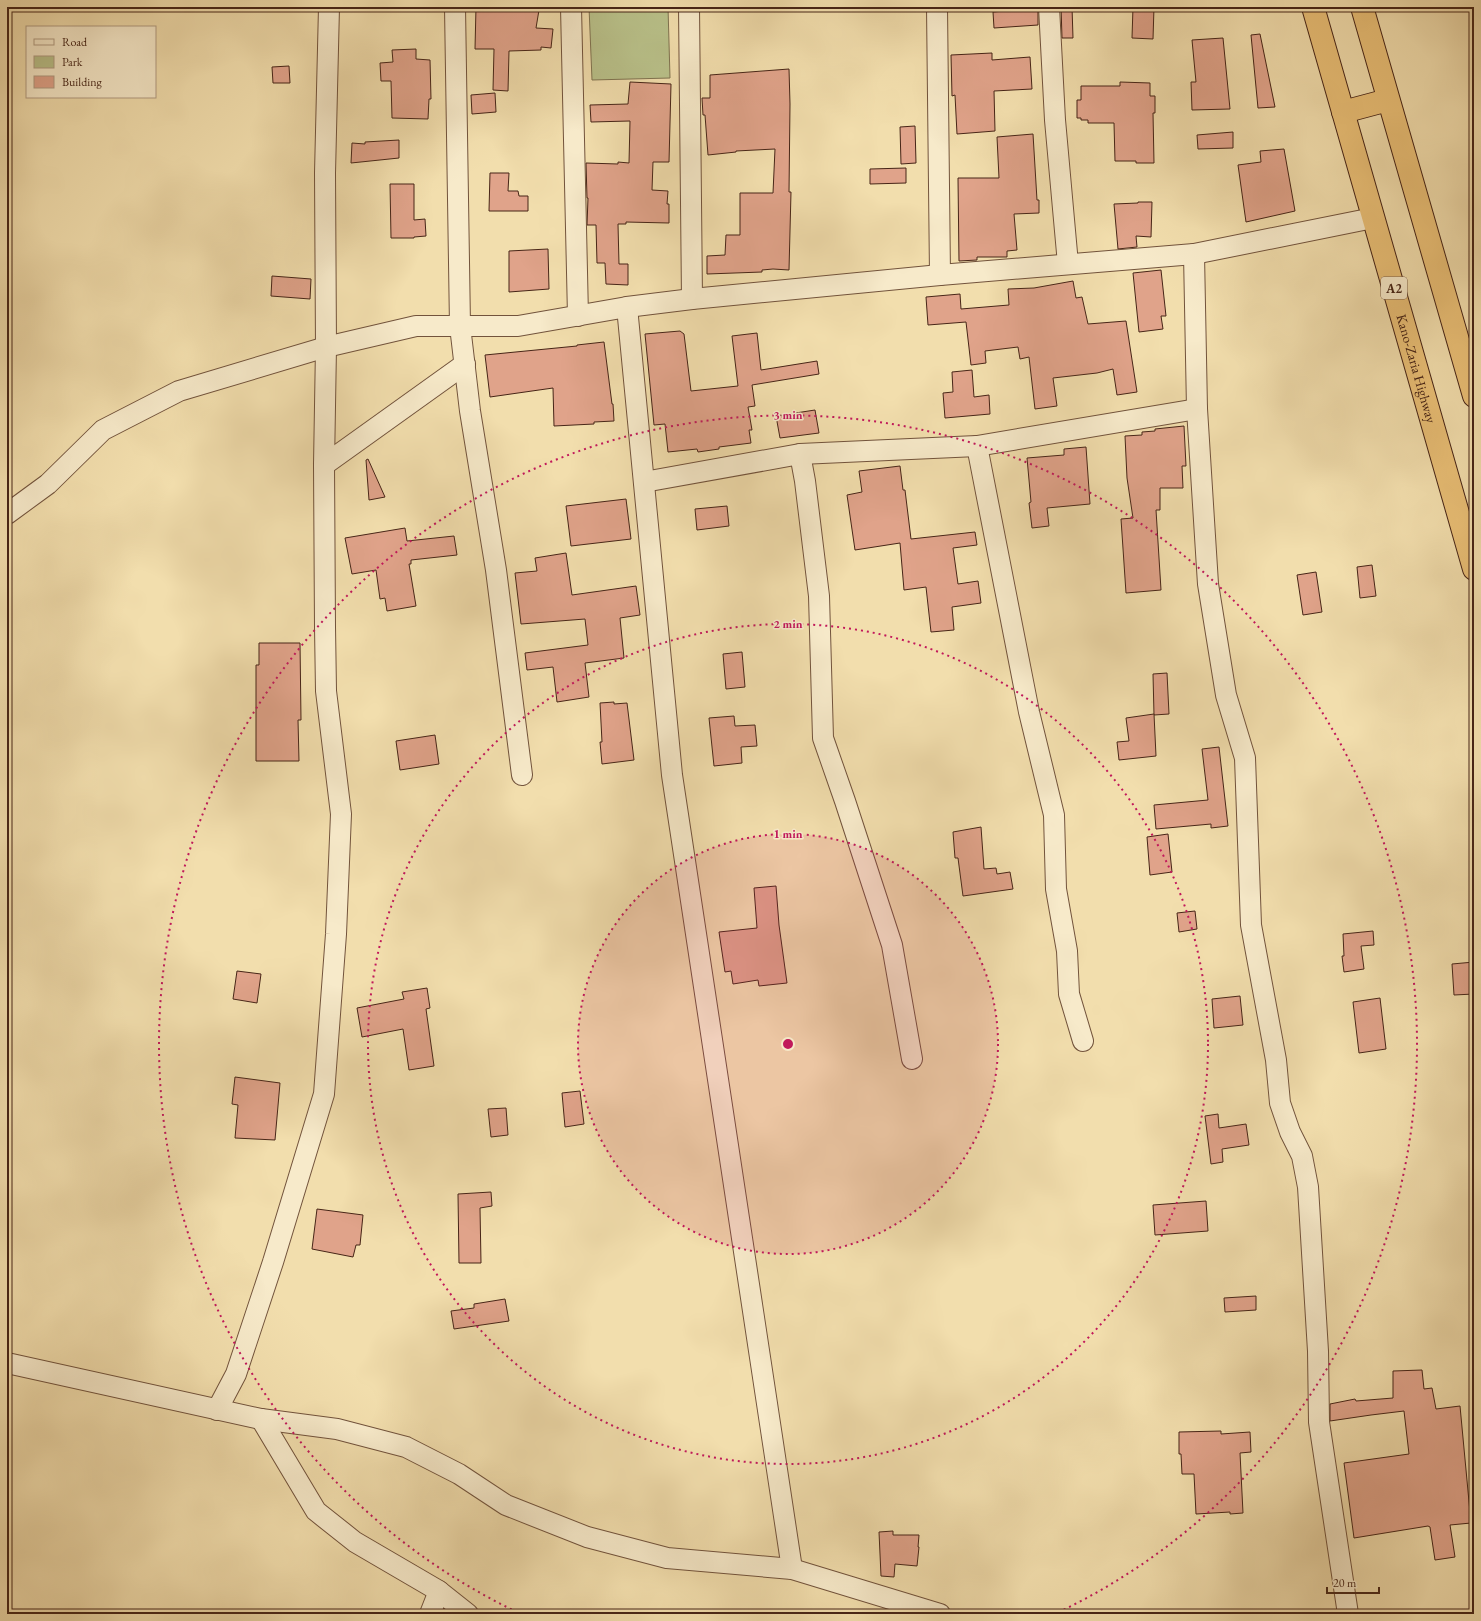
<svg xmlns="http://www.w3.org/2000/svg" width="1481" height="1621" font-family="'EB Garamond',serif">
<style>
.green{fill:#b9c18a;stroke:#807350}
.building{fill:#e0a38a;stroke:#472517}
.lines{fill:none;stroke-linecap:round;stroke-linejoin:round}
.minor-casing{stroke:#72533c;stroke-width:22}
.trunk-casing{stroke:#472517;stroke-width:24}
.minor{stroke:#f7eaca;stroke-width:20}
.trunk{stroke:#e9bf76;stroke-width:22}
.ring{fill:none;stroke:#c2185b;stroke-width:2;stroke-dasharray:2 4}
.labels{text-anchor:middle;stroke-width:3;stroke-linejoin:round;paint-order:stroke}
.shield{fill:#f7eaca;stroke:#7c604d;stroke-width:1}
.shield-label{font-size:13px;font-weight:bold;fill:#472517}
.street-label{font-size:14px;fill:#472517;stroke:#f7eaca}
.centre{fill:#c2185b;stroke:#f7eaca;stroke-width:2}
.ring-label{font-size:12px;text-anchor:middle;font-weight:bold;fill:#c2185b;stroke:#f7eaca;stroke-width:3;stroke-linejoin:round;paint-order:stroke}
</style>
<rect width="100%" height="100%" fill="#f2dead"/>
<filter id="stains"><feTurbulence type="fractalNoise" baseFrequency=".005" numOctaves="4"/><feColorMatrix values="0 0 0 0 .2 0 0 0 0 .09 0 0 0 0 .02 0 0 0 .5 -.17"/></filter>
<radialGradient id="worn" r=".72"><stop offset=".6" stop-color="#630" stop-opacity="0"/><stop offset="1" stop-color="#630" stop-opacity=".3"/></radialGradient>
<path class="green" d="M589,7H668L670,78L592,80Z"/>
<g class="building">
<path d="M476,7H523L539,10L536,28L553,29L551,48L541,47V50L509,51L508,91L493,90L494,49H475Z"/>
<path d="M1061,7H1072L1073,38H1062Z"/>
<path d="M1133,7H1154L1153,39L1132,38Z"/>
<path d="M1038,8V25L994,28L993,12Z"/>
<path d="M1260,34L1275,107L1258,108L1251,35Z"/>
<path d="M1223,38L1230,109L1192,110L1191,82H1196L1192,40Z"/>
<path d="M416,49V59L430,60L431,99H429L428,119L392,118L391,81H381L380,63L393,62L392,50Z"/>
<path d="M992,53V60L1030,57L1032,89L994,91L995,131L957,134L955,95L952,96L951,55Z"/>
<path d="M289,66L290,83H273L272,67Z"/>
<path d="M789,69L790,104L789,192H791L789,270L773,269L762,270V272L707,274V256L725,255L726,235H740V193H773L775,149L736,151V152L708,155L705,115H703L702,98H710V75Z"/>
<path d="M630,82L671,84L669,162H653L652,190L668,191L667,204H669V223L626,222V224H618L619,264H628V285L606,284L605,263H597L596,225H587L588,198H587L586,163L618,164V162L629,163L630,121L591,122L590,105L628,104Z"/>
<path d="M1120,82L1150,83V96H1155V113H1153L1154,163H1136V161H1115L1114,123H1088V120H1081V118H1077V100H1081V86H1120Z"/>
<path d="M495,93L496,112L472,114L471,95Z"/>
<path d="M915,126L916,163L901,164L900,127Z"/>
<path d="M1233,132V148L1198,149L1197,135Z"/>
<path d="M1033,134L1037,200H1039V213L1014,214L1017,250L1007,251V257H977V260L959,261L958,178H999L997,137Z"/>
<path d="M399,140V158L351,163L352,143L365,144V142Z"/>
<path d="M1284,149L1295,211L1246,222L1238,165L1261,162L1260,151Z"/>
<path d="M906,168V183L870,184V169Z"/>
<path d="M490,173H509L508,191H518L519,196H528V211H489Z"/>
<path d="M390,184H414V220L425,219L426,236L414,237V238H391Z"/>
<path d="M1138,202H1152L1151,237L1136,236L1137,247L1118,249L1114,204L1138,203Z"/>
<path d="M548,249L549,289L509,292V251Z"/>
<path d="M1161,270L1166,316H1161L1163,329L1139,332L1133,273Z"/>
<path d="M272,276L311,279L310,299L271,296Z"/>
<path d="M1073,281L1076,298L1082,297L1088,324L1126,321L1137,392L1117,395L1113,369L1097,373L1053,378L1057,406L1035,409L1029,357L1020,359L1018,347L985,351L986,363L971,365L966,322L928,325L926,297L960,294L961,309L1009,305L1008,289L1034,288Z"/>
<path d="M680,331L684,334L691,391L738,386L732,336L757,333L761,370L817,361L819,374L752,385L755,406L748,407L752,430H749L751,443L719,447V449L698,452L697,449L668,452L665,424L654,425L645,334Z"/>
<path d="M604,342L612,404H613L614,421L594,422V424L554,426L553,388L490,397L485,355L577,346V345Z"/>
<path d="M972,370L974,397L989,395L990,414L945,418L943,393L953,392L952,372Z"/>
<path d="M815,410L819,433L780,438L776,416Z"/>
<path d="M1184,426L1186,466H1182L1183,488H1160V510H1156L1161,590L1126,593L1121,519L1133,518L1127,478L1125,436L1142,435V432L1155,431V429Z"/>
<path d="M1086,447L1090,504L1047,508L1049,526L1032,528L1029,503L1031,502L1027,458L1064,455V449Z"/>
<path d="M368,459L385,497L369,500L366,460Z"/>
<path d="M900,466L903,490H905L911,539L975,532L977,545L953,548L958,584L978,581L981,603L952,607L954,630L931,632L926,587L904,590L900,543L855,550L847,495L862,492L859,471Z"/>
<path d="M626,499L631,539L571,546L566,506Z"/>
<path d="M727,506L729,526L697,530L695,509Z"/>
<path d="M405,528L407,541L454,536L457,555L411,560V564H409L416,606L387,611L385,598L380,599L376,570L352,574L345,538Z"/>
<path d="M566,553L572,595L636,586L640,615L620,618L624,658L585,663L589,697L557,702L553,667L527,670L525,653L588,645L585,619L521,624L515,573L537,571L535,558Z"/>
<path d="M1372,565L1376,596L1360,598L1357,567Z"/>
<path d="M1316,572L1322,612L1303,615L1297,575Z"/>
<path d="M259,643H300L301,720H298L299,761H256V665H259Z"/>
<path d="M742,652L745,687L726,689L723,654Z"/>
<path d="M1167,673L1169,714L1154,715L1153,674Z"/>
<path d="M614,702V704L627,703L634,760L602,764L600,742H602L600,703Z"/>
<path d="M1154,714L1156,756L1119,760L1117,742L1129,741L1126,718Z"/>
<path d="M734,716L735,726L755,725L757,746L741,747L742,763L714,766L709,718Z"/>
<path d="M435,735L439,764L400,770L396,741Z"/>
<path d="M1219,747L1228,826L1211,828V824L1156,829L1154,805L1208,800L1202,749Z"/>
<path d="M981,827L984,869L996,868L997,874L1010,872L1013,889L963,896L958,858H955L953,832Z"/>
<path d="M1168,834L1172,872L1150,875L1147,837Z"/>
<path d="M776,886L779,925L787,983L759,986L758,980L733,984L731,971L725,972L719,932L757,928L754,888Z"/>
<path d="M1195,911L1197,929L1179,932L1177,913Z"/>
<path d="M1373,931L1374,945L1361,946L1364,969L1344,972L1342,956H1344L1343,934Z"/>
<path d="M1474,962V994L1454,995L1452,964Z"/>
<path d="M237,971L261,974L257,1003L233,999Z"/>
<path d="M427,988L430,1008L426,1009L434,1066L409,1070L403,1029L362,1037L357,1008L404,999L402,992Z"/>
<path d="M1240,996L1243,1025L1214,1028L1212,999Z"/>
<path d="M1380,998L1386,1049L1359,1053L1353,1002Z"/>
<path d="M235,1077L280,1083L275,1140L235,1138L238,1105L232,1104Z"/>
<path d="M580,1091L584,1124L565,1127L562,1093Z"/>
<path d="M506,1108L508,1135L491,1137L488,1109Z"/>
<path d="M1218,1114L1219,1128L1246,1124L1249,1145L1222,1149L1223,1162L1211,1164L1205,1116Z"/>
<path d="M491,1192L492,1206L480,1208L481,1263H459L458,1194Z"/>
<path d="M1206,1201L1208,1231L1155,1235L1153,1205Z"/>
<path d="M317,1209L363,1215L360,1245H356L353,1257L312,1249Z"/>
<path d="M1256,1296V1310L1225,1312L1224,1298Z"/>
<path d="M505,1299L509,1321L454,1329L451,1311L474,1308V1304Z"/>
<path d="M1422,1370L1424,1389L1432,1388L1436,1409L1460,1406L1471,1523L1450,1525L1455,1557L1435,1560L1430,1527L1428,1526L1354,1538L1344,1463L1409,1454L1404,1411L1371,1415L1330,1421V1404L1355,1399L1356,1401L1393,1398V1371Z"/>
<path d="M1221,1431V1434L1250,1432L1251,1452L1240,1453L1243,1513L1230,1514V1512L1196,1514L1194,1474H1182L1181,1454H1179V1432Z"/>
<path d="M893,1531V1535H919L918,1547H919L917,1566L895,1564L894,1577L881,1576L879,1532Z"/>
</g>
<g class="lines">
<g class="minor-casing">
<g id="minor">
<path d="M455,7L460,326L470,411L496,570L522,775"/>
<path d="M571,7L578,316"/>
<path d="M689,7L692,299"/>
<path d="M937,7L940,275"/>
<path d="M1049,7L1055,120L1068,264"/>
<path d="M1194,254L1197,409L1208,584L1226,695L1245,758L1251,925L1276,1060L1280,1103L1290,1132L1302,1156L1308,1187L1318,1351L1319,1422L1348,1614"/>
<path d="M627,307L672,775L792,1569"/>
<path d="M977,446L1029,712L1054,815L1056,889L1067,951L1069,994L1083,1041"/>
<path d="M800,454L805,481L819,596L823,738L845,801L892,945L912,1059"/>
<path d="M324,465L465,364"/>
<path d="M644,482L800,454L977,446L1197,409"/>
<path d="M7,514L48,484L103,430L179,391L326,347L416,326H518L627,307L692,299L940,275L1194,254L1373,218"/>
<path d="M7,1363L261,1419L337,1429L406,1447L459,1474L506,1505L587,1537L667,1558L792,1569L940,1614"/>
<path d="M217,1410L236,1374L273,1262L324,1094L336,934L341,814L326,691L325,627L324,465L326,347L325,173L329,7"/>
<path d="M261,1419L316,1511L355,1542L439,1591L468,1614"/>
<path d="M430,1614L439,1591"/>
</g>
</g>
<g class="trunk-casing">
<g id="trunk">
<path id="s1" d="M1313,7L1474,569"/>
<path d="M1362,7L1474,396"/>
<path d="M1343,112L1388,100"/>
</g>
</g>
<use href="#minor" class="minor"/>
<use href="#trunk" class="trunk"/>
</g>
<circle cx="788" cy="1044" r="210" fill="#c2185b" fill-opacity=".12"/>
<g class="ring">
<circle cx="788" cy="1044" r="210"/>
<circle cx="788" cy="1044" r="420"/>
<path d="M517 1612A629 629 0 1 1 1059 1612"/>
</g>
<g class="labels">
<rect class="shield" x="1381" y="277" width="26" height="22" rx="3"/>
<g class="shield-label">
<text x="1394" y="293">A2</text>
</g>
<g class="street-label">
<text dy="5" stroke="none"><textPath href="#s1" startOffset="376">Kano-Zaria Highway</textPath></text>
</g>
</g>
<circle cx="788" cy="1044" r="6" class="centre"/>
<g class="ring-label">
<text x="788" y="419">3 min</text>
<text x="788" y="628">2 min</text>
<text x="788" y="838">1 min</text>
</g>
<rect width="1481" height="1621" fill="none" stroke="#f2dead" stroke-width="24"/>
<rect x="8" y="8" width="1465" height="1605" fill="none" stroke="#472517" stroke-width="2"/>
<rect x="12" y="12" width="1457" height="1597" fill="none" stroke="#472517"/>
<rect x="26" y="26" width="130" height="72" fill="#f7eaca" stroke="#b19b82"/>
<rect x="34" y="39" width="20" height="6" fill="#f7eaca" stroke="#b19b82"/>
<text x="62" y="46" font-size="12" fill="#472517">Road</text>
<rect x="34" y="56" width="20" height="12" fill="#b9c18a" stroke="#b19b82"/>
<text x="62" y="66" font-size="12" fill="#472517">Park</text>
<rect x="34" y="76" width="20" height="12" fill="#e0a38a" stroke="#b19b82"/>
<text x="62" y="86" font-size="12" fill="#472517">Building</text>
<path d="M1327 1587v6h52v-6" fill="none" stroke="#472517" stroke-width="2"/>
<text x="1333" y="1587" font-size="12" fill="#472517" stroke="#f7eaca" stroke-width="3" paint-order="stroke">20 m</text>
<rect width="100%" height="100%" filter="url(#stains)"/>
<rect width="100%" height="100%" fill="url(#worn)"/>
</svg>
